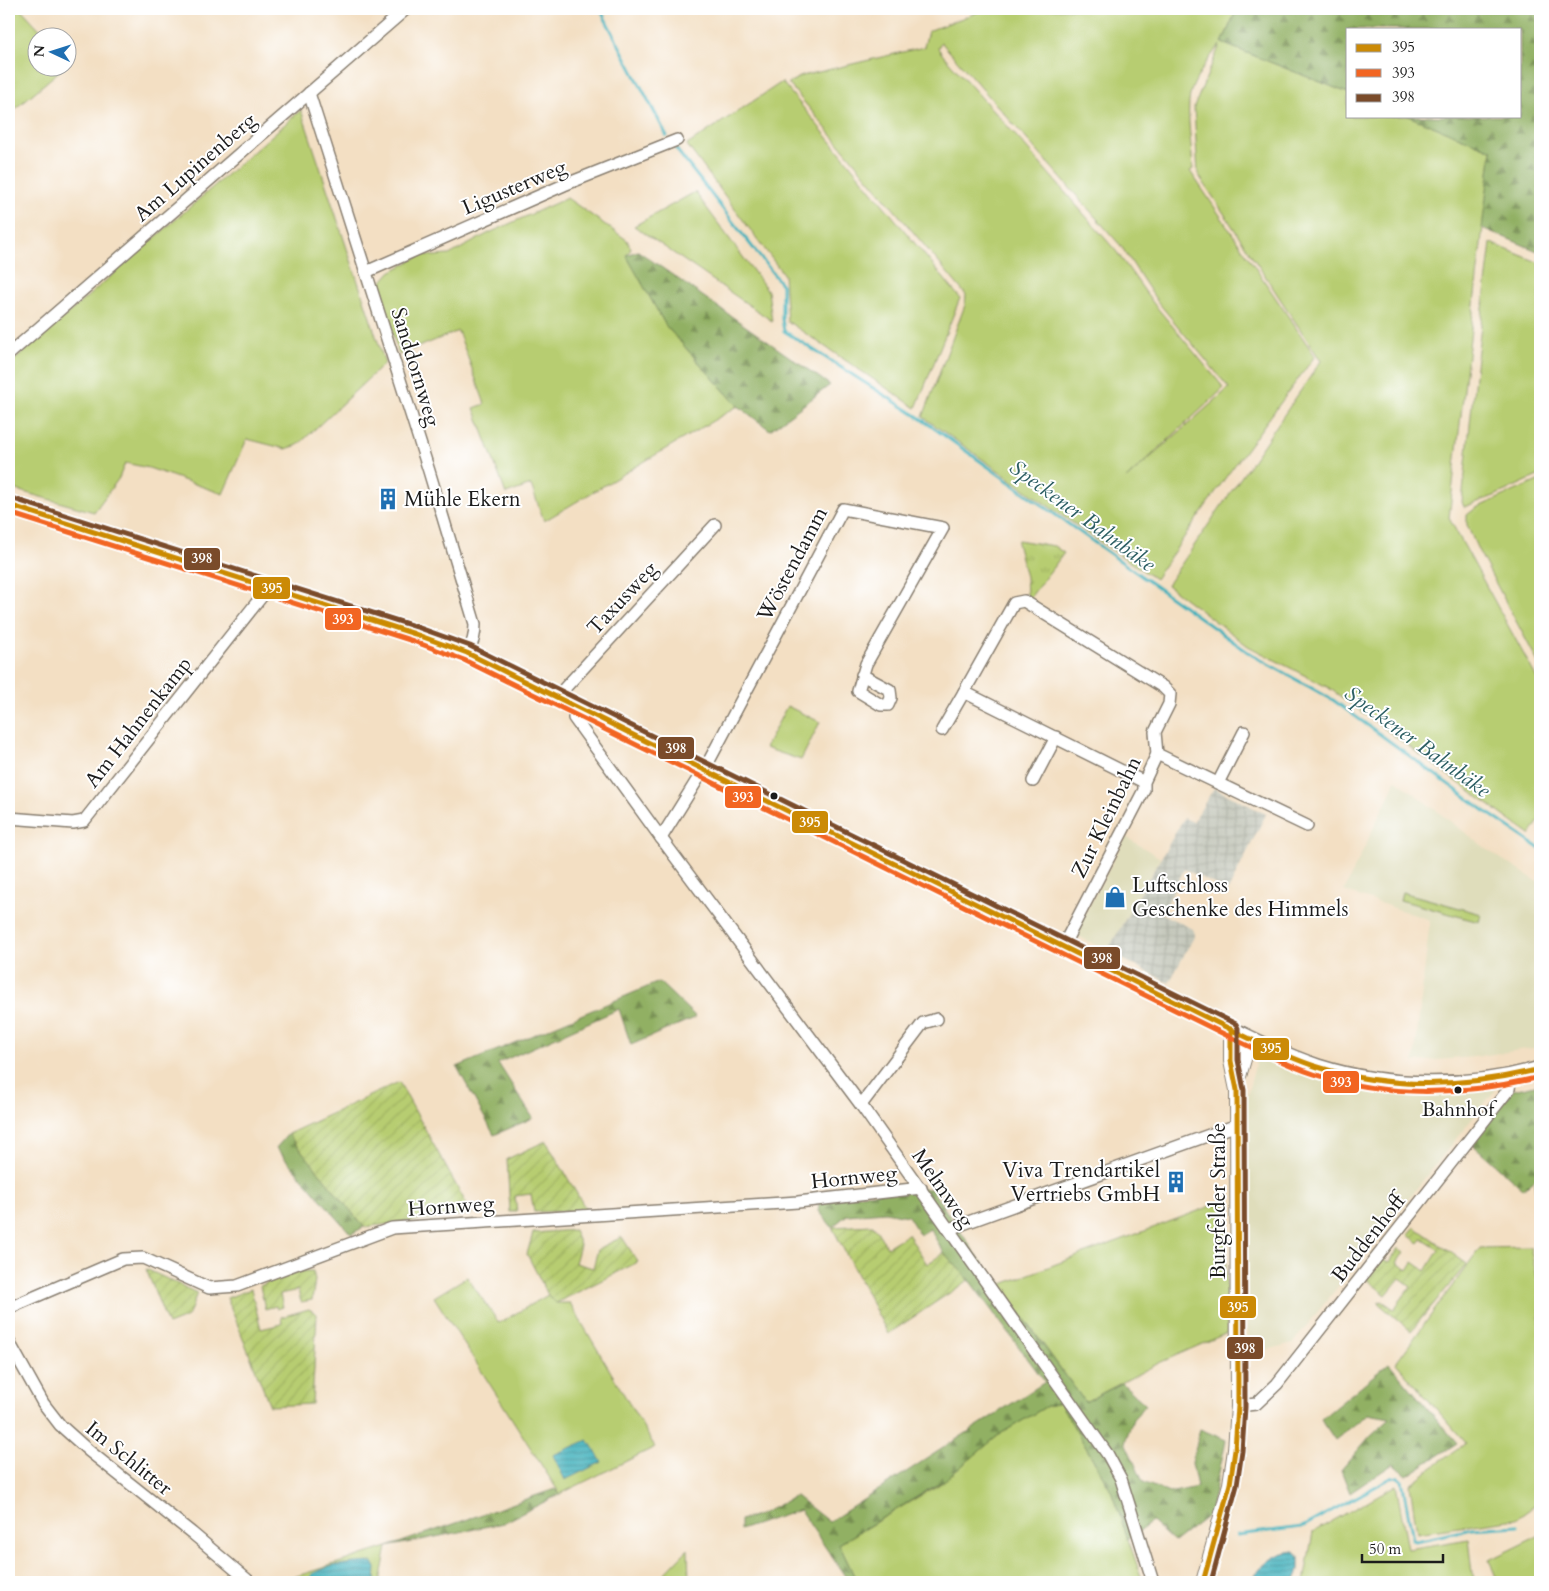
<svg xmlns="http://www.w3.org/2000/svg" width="1549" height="1591" font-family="Cardo,serif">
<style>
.built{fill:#dfddbb}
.industrial{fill:url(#industrial-grid)}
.grass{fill:#b7cd71;stroke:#6a7446;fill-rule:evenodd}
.forest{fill:url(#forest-firs);stroke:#566640}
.park{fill:url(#park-tufts);stroke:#6a7446}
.garden{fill:url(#garden-furrows);stroke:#6a7446}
.water{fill:url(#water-rules);stroke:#2e666c}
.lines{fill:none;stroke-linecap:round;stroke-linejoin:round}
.stream{stroke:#41b1bc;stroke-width:3}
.minor-casing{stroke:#887e70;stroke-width:14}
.tertiary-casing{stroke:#887e70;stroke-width:16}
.secondary-casing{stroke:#887e70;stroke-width:18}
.minor{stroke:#fff;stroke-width:11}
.tertiary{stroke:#fff;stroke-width:14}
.secondary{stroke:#fff;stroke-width:15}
.bus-1-casing{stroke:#fff;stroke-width:9}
.bus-2-casing{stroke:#fff;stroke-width:9}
.bus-3-casing{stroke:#fff;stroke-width:9}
.bus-1{stroke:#cb8a06;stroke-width:5}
.bus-2{stroke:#f26522;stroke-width:5}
.bus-3{stroke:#7a4b2a;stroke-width:5}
.bus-dot{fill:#1c1c1c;stroke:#fff;stroke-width:2}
.labels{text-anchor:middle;stroke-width:4;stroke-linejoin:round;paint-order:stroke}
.bus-label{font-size:20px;fill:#1c1c1c;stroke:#fff}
.street-label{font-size:21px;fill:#1c1c1c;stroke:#fff}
.poi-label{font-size:21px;fill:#1c1c1c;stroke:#fff;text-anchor:start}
.water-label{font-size:22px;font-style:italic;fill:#2d5f64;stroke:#fff}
.line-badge{stroke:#fff;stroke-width:2}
.badge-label{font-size:14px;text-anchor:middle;font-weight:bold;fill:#fff}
</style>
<defs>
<pattern id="industrial-grid" width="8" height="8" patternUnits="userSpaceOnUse" patternTransform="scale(1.25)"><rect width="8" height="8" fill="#c3c6b9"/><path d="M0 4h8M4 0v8" fill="none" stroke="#a7aa9e"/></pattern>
<pattern id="forest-firs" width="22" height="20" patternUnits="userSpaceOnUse" patternTransform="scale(1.25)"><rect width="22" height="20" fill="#91b063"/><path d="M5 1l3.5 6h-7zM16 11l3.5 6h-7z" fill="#768e51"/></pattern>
<pattern id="park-tufts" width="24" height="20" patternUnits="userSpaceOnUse" patternTransform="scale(1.25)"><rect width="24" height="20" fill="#b7cd71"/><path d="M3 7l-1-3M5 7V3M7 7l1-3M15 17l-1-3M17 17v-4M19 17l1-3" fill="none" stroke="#9daf61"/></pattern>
<pattern id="garden-furrows" width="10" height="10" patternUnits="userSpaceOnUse" patternTransform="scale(1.25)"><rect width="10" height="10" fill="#b7cd71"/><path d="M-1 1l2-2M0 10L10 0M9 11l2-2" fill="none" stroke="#9daf61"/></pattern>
<pattern id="water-rules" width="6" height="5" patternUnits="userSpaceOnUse" patternTransform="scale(1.25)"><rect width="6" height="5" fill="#41b1bc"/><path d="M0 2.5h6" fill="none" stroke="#368f98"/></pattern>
</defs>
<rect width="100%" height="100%" fill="#fff"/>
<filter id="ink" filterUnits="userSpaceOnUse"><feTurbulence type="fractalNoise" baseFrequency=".02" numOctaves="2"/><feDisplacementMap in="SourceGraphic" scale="10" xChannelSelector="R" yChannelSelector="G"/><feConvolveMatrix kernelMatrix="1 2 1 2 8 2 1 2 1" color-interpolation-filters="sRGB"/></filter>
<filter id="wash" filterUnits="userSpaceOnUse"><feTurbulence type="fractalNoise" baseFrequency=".0096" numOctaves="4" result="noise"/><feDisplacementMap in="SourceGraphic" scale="20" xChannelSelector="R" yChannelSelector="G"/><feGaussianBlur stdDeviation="1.12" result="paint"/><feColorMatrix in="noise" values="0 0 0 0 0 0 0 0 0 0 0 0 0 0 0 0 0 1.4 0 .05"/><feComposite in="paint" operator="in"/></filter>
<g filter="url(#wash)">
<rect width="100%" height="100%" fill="#f3dfc3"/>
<g class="built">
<path d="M1396,780L1492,853L1540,883V1047L1473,1057L1414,1062L1430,920L1344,891Z"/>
<path d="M1126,837L1160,858L1107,951L1078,936L1076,931Z"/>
<path d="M1258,1055L1320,1078L1389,1089H1496L1293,1343L1248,1355L1243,1110Z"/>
</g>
<path class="industrial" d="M1214,788L1266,814L1228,891L1184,869L1162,914L1193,929L1195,935L1169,983L1107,951L1184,818L1193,822Z"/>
<g class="grass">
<path d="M9,9H21L47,37L38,38V68H63L9,114Z"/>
<path d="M986,9H1237L1222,43L1348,93V116H1408L1492,150L1449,518L1540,684V819L1530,835L1329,688L1248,646L1167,585L1321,361L1198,174L1194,107L1220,45C1210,56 1193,81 1190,95C1186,114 1192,149 1193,169L1190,171L1315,356L1226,477L1155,579L1051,508L923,417L965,305L966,295L788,83L802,76L924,47L928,31ZM941,42L1121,246L1157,301L1229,388L1126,479L1224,388L1154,304L1116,251L1010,129L942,54L938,48Z"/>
<path d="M782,82L960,298L916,408L787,321L784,275L687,145Z"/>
<path d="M301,110L385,363L298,445L286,449L247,439L223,494L149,468L125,463L119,478L94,512L9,488V365Z"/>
<path d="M695,192L768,291L772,321L634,226Z"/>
<path d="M567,198L627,240L631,249L627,255L666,326L738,406L544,521L531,485L506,494L474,408L485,404L458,331L399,355L378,286L390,272L423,254L434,256L449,255L489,233Z"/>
<path d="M1491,243L1540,263V475L1494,496L1464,507L1462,502L1476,366Z"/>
<path d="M1540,480V666L1478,550L1467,525V515L1476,508Z"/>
<path d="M787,706L820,722L801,760L765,748Z"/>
<path d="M1402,892L1481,914L1479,922L1400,900Z"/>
<path d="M1540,1179V1209L1534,1184Z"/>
<path d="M1225,1201L1227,1333L1159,1363L1085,1402L1000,1285Z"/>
<path d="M1530,1247L1540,1290V1502L1516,1519L1417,1533L1410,1484L1466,1443L1396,1363L1480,1248Z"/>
<path d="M467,1277L499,1323L548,1295L556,1303H570L655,1447L560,1494L434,1297Z"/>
<path d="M1060,1403L1111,1490L1143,1582H857L839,1544L940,1484L1000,1434L1047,1406Z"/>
<path d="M1396,1485L1408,1549L1469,1539L1474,1582H1304L1313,1532Z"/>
<path d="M1540,1535V1582H1498L1489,1560Z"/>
<path d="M387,1547L380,1582H292L291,1578Z"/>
<path d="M688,1549L689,1582H656Z"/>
</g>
<g class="forest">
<path d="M1237,9H1540V252L1482,228L1492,150L1408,116H1520V29H1348V93L1222,43Z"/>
<path d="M638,251L830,385L770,430L738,406L666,326L626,255Z"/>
<path d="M659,982L696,1017L631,1045L619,1009L498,1063L533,1118L494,1135L457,1067Z"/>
<path d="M1540,1084V1175L1523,1189L1471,1143L1513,1090Z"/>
<path d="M288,1134L364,1227L351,1234L276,1148Z"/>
<path d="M921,1188L931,1189L973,1250L1085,1402L1122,1383L1146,1405L1133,1419L1125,1442L1143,1482L1169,1493L1197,1487L1192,1463L1200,1429L1226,1440L1210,1514L1174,1542L1152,1522L1128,1539L1111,1490L1060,1403L1047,1406L1000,1434L945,1480L839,1544L857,1582H849L800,1510L740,1530V1520L759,1515L796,1496L829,1522L1045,1382L969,1280L944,1253L930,1229L920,1235L908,1216L885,1212L847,1215L832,1227L819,1211L818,1199Z"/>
<path d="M1389,1363L1457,1443L1407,1476L1393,1464L1350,1493L1341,1470L1371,1435L1390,1418L1368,1414L1335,1440L1321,1419Z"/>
<path d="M555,1489L560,1494L503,1523L387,1547Z"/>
</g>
<path class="park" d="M1018,540L1054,546L1064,553L1029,599L1027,595L1026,577L1017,543Z"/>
<g class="garden">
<path d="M399,1082L472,1214L364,1227L288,1134Z"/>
<path d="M546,1141L587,1211L534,1212L531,1194L515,1196L517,1212H510L507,1159Z"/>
<path d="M873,1225L887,1247L908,1234L927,1264L944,1253L969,1280L888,1334L832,1227Z"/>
<path d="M1415,1227L1467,1264L1411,1331L1378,1303L1382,1301L1394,1309L1411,1286L1400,1278L1386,1295L1366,1279L1381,1258L1390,1262L1398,1248L1404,1252L1397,1263L1408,1270L1413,1262L1426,1271L1439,1250L1422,1239L1419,1243L1408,1235Z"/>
<path d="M574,1230L580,1245L575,1263L593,1268L598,1249L622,1237L638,1262L556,1303L548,1295L527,1254L533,1233Z"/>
<path d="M146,1269L197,1293L188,1317L168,1325Z"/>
<path d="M301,1271H313L315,1280L312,1300L301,1302L298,1290L280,1294L283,1307L277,1309L276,1306L265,1309L260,1286L279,1277Z"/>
<path d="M251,1289L261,1329L282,1324L281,1317L309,1309L317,1314L312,1404L270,1406L227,1298Z"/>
</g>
<g class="water">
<path d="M588,1440L602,1462L565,1480L553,1455Z"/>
<path d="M1294,1551L1299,1557V1571L1294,1582H1259L1255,1574C1267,1561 1276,1553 1294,1551Z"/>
<path d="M373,1562L376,1568L375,1582H309L312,1574C330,1564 352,1563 373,1562Z"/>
</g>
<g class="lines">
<g class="stream">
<path d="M600,9L667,136"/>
<path d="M676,149L782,285V319L784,331L917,416L1252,655L1333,700L1485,811L1540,849"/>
<path d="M1237,1535L1302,1527L1391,1478L1398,1477L1402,1480L1413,1540L1416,1541L1472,1529L1518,1526"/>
</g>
</g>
</g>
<g filter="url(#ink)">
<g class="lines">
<g class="minor-casing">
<g id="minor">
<path d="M309,93L429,471L475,624C475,636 473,643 467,653"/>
<path d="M366,272L564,185L677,140"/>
<path d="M9,354L406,9"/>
<path d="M558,697L563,690L715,525"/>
<path d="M574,718L661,838L861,1105L1108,1455L1121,1479L1153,1582"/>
<path d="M942,730L964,692"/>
<path d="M1157,754L1307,826"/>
<path d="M1033,781L1056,737"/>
<path d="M1218,783L1244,732"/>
<path d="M9,818L73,823L84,821L262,596L265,586"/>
<path d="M661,838L709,761L843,509L943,528L866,664L858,691L881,705H888L891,698L890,690L862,675"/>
<path d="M1063,946L1144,790V782L1157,754L1155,732L1169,704L1170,694L1163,687L1024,601L1014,603L964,692L1144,782"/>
<path d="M861,1105L923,1023L937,1019"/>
<path d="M949,1229L1237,1125"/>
<path d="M9,1308L123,1259L143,1258L209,1288L237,1286L392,1228L798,1202L921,1188"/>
<path d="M9,1342L43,1403L60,1425L89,1451L192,1533L250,1582"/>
<path d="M1238,1406L1256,1404L1277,1384L1509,1089L1511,1076"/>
</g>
</g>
<g class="tertiary-casing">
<g id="tertiary">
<path d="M1237,1083L1247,1049L1252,1040"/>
<path d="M1203,1582L1230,1484L1235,1450L1238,1406L1237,1090L1231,1061V1029"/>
</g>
</g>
<g class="secondary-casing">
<path id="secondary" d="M9,505L415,634L467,653L1206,1017C1243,1035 1279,1054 1318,1067C1387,1089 1471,1089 1540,1069"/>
</g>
<use href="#minor" class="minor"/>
<use href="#tertiary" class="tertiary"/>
<use href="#secondary" class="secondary"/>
<g class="bus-1-casing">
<g id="bus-1">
<path d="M9,505L415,634L467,653L1234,1031C1261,1044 1289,1058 1318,1067C1390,1090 1467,1087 1540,1069"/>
<path d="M1203,1582L1230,1484L1235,1450L1238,1406L1237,1090L1231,1061V1029"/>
</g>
</g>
<g class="bus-2-casing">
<path id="bus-2" d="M9,513L413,641L464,660L1230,1037C1258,1051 1285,1064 1314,1074C1387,1098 1466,1095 1540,1077"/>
</g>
<g class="bus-3-casing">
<path id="bus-3" d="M11,498L417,627L470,646L1236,1024L1238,1028V1060L1244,1090L1245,1407L1242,1451L1237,1485L1211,1582"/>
</g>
<use href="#bus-1" class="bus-1"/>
<use href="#bus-2" class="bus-2"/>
<use href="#bus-3" class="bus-3"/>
</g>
</g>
<defs>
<g id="building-bare" transform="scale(1.725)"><path d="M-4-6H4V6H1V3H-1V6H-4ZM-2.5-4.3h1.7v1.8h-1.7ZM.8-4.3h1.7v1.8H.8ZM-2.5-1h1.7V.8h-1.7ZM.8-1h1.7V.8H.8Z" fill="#1f6fb2" stroke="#fff" stroke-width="2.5" paint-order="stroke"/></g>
<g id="shop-bare" transform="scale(1.725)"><path d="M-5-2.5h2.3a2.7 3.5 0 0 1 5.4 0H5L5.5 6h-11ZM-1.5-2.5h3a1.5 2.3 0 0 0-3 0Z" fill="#1f6fb2" stroke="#fff" stroke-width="2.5" paint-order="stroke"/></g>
</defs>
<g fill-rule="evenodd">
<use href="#building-bare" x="388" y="499"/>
<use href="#shop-bare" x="1115" y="897"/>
<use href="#building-bare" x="1176" y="1182"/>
</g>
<g class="bus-dot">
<circle cx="774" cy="796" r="4.5"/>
<circle cx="1458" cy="1090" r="4.5"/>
</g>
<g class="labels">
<g class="bus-label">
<text x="1458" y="1116">Bahnhof</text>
</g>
<g class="street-label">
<text transform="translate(195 167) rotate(-41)" y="7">Am Lupinenberg</text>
<text transform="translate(514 187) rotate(-23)" y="7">Ligusterweg</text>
<text transform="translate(416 367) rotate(73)" y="7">Sanddornweg</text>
<text transform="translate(792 564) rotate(-62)" y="7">Wöstendamm</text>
<text transform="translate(622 598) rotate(-47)" y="7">Taxusweg</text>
<text transform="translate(138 722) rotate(-52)" y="7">Am Hahnenkamp</text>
<text transform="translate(1106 817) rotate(-64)" y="7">Zur Kleinbahn</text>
<text transform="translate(854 1177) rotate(-6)" y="7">Hornweg</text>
<text transform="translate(943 1188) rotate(55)" y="7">Melmweg</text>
<text transform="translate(1218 1201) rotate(-90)" y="7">Burgfelder Straße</text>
<text transform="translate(451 1206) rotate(-4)" y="7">Hornweg</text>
<text transform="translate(1368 1238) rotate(-52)" y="7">Buddenhoff</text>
<text transform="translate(129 1458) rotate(39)" y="7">Im Schlitter</text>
</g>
<g class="poi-label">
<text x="404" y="506">Mühle Ekern</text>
<text x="1132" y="892">Luftschloss<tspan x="1132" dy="24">Geschenke des Himmels</tspan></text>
<text x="1160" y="1177" text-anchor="end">Viva Trendartikel<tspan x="1160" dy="24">Vertriebs GmbH</tspan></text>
</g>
<g class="water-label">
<text transform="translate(1083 515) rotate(36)" y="8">Speckener Bahnbäke</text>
<text transform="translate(1418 741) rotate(36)" y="8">Speckener Bahnbäke</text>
</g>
</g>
<g class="line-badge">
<rect x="183" y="547" width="38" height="24" rx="5" fill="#7a4b2a"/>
<rect x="252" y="576" width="39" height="24" rx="5" fill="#cb8a06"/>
<rect x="324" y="607" width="38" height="24" rx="5" fill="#f26522"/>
<rect x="657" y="736" width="38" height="24" rx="5" fill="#7a4b2a"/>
<rect x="724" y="785" width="38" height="24" rx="5" fill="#f26522"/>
<rect x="791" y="810" width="38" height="24" rx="5" fill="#cb8a06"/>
<rect x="1083" y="946" width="38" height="24" rx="5" fill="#7a4b2a"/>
<rect x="1252" y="1037" width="38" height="24" rx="5" fill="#cb8a06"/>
<rect x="1322" y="1070" width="38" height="24" rx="5" fill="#f26522"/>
<rect x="1219" y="1295" width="38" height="24" rx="5" fill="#cb8a06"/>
<rect x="1226" y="1336" width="38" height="24" rx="5" fill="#7a4b2a"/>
</g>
<g class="badge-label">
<text x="202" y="563">398</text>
<text x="272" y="593">395</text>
<text x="343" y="624">393</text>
<text x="676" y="753">398</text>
<text x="743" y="802">393</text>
<text x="810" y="827">395</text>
<text x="1102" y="963">398</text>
<text x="1271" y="1053">395</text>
<text x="1341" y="1087">393</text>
<text x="1238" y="1312">395</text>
<text x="1245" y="1353">398</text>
</g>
<rect width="1549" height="1591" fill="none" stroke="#fff" stroke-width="30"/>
<rect x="1346" y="28" width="175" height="90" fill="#ffffff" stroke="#a4a4a4"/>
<rect x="1356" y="44" width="25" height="8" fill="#cb8a06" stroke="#a4a4a4"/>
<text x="1392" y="52" font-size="15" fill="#1c1c1c">395</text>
<rect x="1356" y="69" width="25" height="8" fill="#f26522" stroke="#a4a4a4"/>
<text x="1392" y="78" font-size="15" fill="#1c1c1c">393</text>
<rect x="1356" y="94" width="25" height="8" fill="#7a4b2a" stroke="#a4a4a4"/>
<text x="1392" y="102" font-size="15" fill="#1c1c1c">398</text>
<g transform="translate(52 52) rotate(274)"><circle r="24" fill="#ffffff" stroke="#a4a4a4"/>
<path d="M0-4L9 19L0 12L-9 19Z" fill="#1f6fb2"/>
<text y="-8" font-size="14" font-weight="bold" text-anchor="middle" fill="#1c1c1c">N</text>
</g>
<path d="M1362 1554v8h81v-8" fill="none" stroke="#1c1c1c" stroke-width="2.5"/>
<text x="1369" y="1554" font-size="15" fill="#1c1c1c" stroke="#ffffff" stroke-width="4" paint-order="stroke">50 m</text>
</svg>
